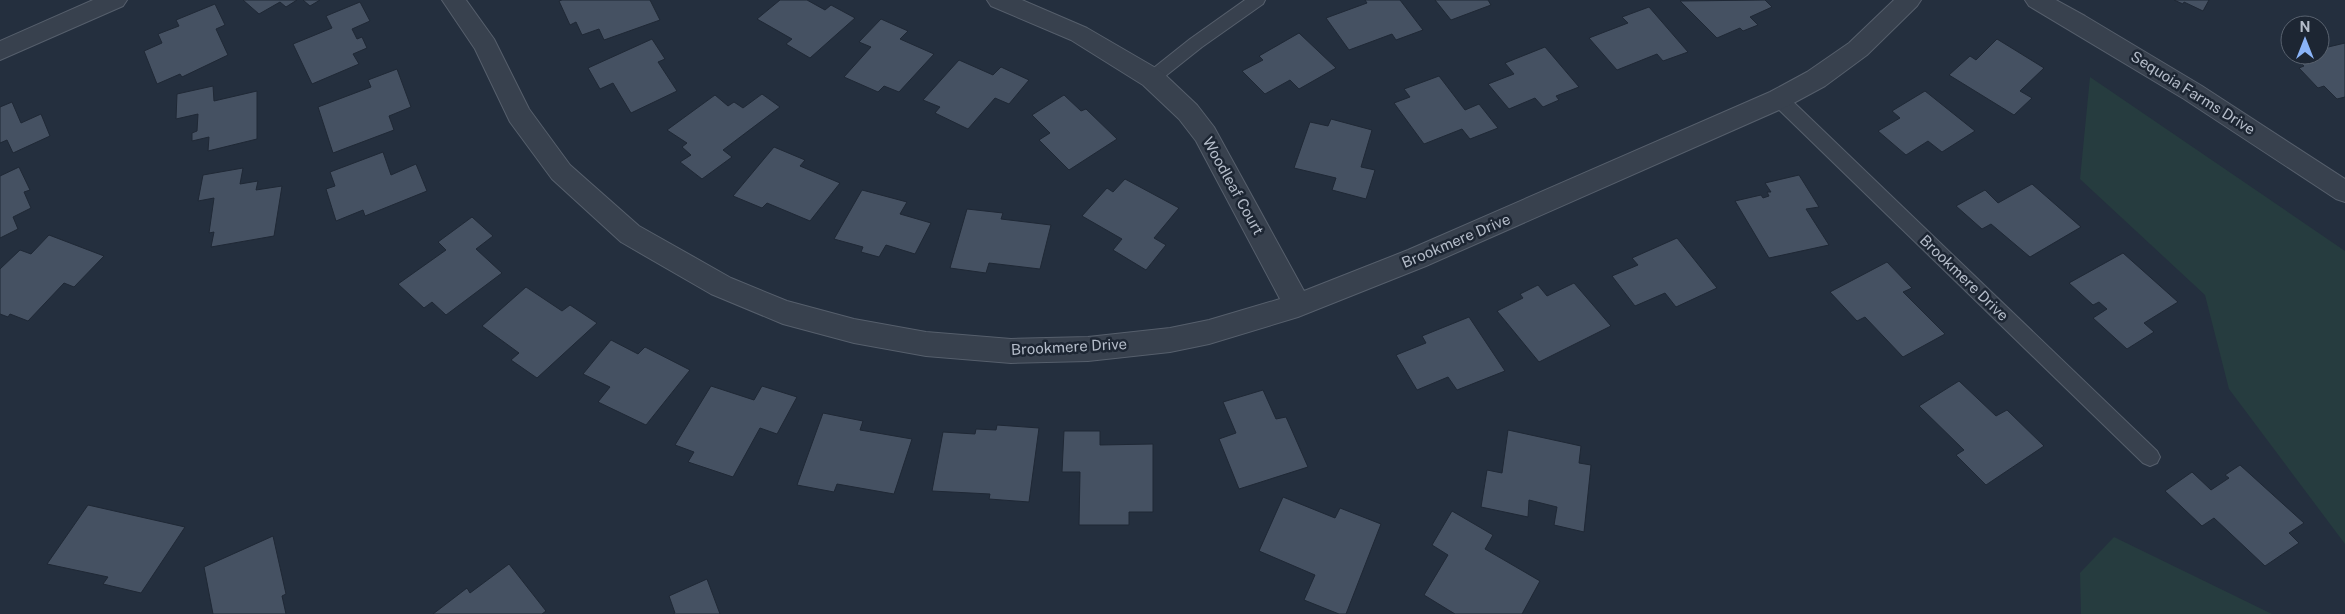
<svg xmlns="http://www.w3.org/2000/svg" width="2345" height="614" font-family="'Public Sans',sans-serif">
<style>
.green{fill:#263c3f}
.building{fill:#455162;stroke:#1f2835}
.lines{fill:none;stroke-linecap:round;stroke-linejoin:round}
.service-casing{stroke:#565f6c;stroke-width:2}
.minor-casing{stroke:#565f6c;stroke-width:2}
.tertiary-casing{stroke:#565f6c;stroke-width:2}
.service{fill:#38414e;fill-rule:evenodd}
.minor{fill:#38414e;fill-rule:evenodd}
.tertiary{fill:#38414e;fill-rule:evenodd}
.labels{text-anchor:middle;stroke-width:5;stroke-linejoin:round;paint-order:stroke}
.street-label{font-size:15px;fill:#b4bcc9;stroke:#1d2633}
</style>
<rect width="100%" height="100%" fill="#242f3e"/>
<g class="green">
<path d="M2090,77L2345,251V544L2229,389L2205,295L2080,179Z"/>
<path d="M2114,537L2272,614H2081L2080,573Z"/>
</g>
<g class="building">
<path d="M243,0H297L286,7L280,2L259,14Z"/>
<path d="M303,0H320L310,6Z"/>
<path d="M562,0H650L660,20L604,40L599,29L582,35L576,22L570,25L559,1Z"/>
<path d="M780,0H807L825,10L831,5L855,18L810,58L786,44L792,39L757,19Z"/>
<path d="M1365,0H1400L1423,30L1396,40L1392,34L1349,50L1326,18L1367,3Z"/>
<path d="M1435,0H1488L1491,5L1451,20Z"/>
<path d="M1765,0L1772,7L1750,17L1758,25L1743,31L1740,28L1717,38L1680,1Z"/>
<path d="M2174,0H2209L2203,11L2184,2L2183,4Z"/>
<path d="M360,2L370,21L352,29L357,39L362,37L367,48L353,54L359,64L312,84L293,44L332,28L326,16Z"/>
<path d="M215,4L225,25L216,29L228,55L182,77L180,74L157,84L144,51L162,43L158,34L179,26L176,20Z"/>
<path d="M1649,7L1688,52L1663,61L1657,54L1617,70L1589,38L1628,23L1622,17Z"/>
<path d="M881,19L908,31L900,39L934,54L899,92L884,86L878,92L844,77L871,47L859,42Z"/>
<path d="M1299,33L1336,68L1299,89L1290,80L1265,94L1242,71L1263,60L1259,56Z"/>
<path d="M652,39L665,59L658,62L677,91L631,113L613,83L600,89L588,68Z"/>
<path d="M1997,39L2044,68L2020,91L2032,98L2014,115L1949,75L1970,56L1976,60Z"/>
<path d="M2345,43V97L2337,99L2324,86L2318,88L2299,68L2304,66L2293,55H2320V45L2324,48Z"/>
<path d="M1545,47L1579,87L1556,96L1559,100L1543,107L1535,98L1509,109L1488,84L1514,74L1505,63Z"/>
<path d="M959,60L993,75L1001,67L1029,80L1009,104L995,98L968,129L935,113L940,107L923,100Z"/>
<path d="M397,69L411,107L389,116L394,130L333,153L318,107L371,87L368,80Z"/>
<path d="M1439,76L1465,110L1479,104L1498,128L1470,139L1462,129L1424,144L1394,103L1410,97L1404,89Z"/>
<path d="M213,86L214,101L257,91V139L208,151L209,137L192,141V133L197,131L198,114L176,119L177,94Z"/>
<path d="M1925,91L1975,131L1942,152L1928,141L1906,155L1878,131L1900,118L1892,111Z"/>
<path d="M762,94L780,107L723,150L732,157L702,179L680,162L691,155L682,147L687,143L667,130L715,95L728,106L734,102L743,108Z"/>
<path d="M1064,95L1081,111L1086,109L1117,139L1069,170L1039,140L1050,133L1032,115Z"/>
<path d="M12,102L21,123L41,114L50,136L13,153L7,140L0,143V107Z"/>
<path d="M1331,119L1372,130L1361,167L1375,170L1366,199L1332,190L1336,178L1294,168L1310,122L1328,126Z"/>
<path d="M774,147L805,160L800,166L840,183L810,221L767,203L762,208L733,196Z"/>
<path d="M383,152L391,175L416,164L427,191L365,216L363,210L336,221L326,189L335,186L330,172Z"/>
<path d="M19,167L30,190L24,192L31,208L13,217L18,229L0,238V176Z"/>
<path d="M243,168L240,184L258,181L256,190L282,186L274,236L211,247L214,232L209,233L214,198L198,201L203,175Z"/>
<path d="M1799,175L1819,207L1806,209L1829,245L1769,258L1735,201L1761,195L1763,198L1769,196L1767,192H1771L1765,183Z"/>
<path d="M1125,179L1179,208L1154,238L1166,245L1146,270L1113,250L1122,239L1082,216L1107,188L1113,192Z"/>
<path d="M2032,184L2081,227L2030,257L1991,224L1982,229L1956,206L1985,190L1998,203Z"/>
<path d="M862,190L907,202L900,214L931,223L915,254L886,245L879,257L861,252L863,247L834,239Z"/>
<path d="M967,209L1003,213L1001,219L1051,225L1040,269L989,263L986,273L950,268Z"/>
<path d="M472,217L493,236L476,249L502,273L446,315L432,302L424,308L398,284L446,250L438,242Z"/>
<path d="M49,235L104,256L74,287L64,283L28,321L10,314L8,317L0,314V269L20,250L31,254Z"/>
<path d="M1677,238L1717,288L1676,307L1665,293L1635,306L1612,276L1638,265L1632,258Z"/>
<path d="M2123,253L2178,302L2144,323L2154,332L2127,349L2093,318L2107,309L2099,302L2093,305L2069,283Z"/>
<path d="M1887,262L1912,288L1903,292L1945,334L1903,357L1865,317L1857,321L1830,292Z"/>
<path d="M1574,283L1611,326L1539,362L1497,311L1523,298L1520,294L1538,285L1547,296Z"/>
<path d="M526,287L562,311L570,305L597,323L537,378L511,360L519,353L482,326Z"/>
<path d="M1469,317L1505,371L1457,390L1448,377L1417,390L1396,355L1426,343L1422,336Z"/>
<path d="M611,340L638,354L645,347L690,370L646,425L598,402L610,387L583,374Z"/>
<path d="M1959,381L1996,416L2007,410L2044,446L1986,485L1956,455L1964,450L1919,406Z"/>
<path d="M711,386L754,400L762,386L797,397L777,434L760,428L733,477L688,462L694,452L675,445Z"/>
<path d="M1263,390L1276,419L1286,417L1308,467L1239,489L1219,439L1236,433L1223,402Z"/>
<path d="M823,413L863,421L860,430L912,439L894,494L837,484L834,492L797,485Z"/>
<path d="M997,425L1039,428L1029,502L989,499L990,494L932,491L943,432L975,434L976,429L996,430Z"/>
<path d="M1508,430L1581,446L1579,463L1591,465L1584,532L1554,525L1557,507L1529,500L1528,517L1481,507L1487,470L1502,473Z"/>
<path d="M1064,431H1100V445L1153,444V512H1129V525H1079L1080,472H1062Z"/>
<path d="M2240,465L2304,523L2289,533L2299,543L2265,566L2214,518L2202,526L2165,491L2192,472L2211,490L2229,478L2225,475Z"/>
<path d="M1283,497L1335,518L1340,508L1381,524L1346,614H1339L1304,600L1315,575L1259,551Z"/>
<path d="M88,505L185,527L141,593L103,584L108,577L47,564Z"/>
<path d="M1452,511L1493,535L1485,549L1540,581L1522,614H1455L1424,595L1448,555L1432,545Z"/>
<path d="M273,536L286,594L282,596L286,614H213L204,567Z"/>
<path d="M509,564L546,611L542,614H433L467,588L470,593Z"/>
<path d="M707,579L720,614H673L675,613L669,596Z"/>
</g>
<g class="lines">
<g class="service-casing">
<g id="service">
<path d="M1245,0H1265L1263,4L1202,47L1158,82L1152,84L1146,82L1144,78L1146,74L1190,39Z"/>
<path d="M1779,93L1785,94L2157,451L2160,457L2157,463L2150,466L2143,463L1773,104L1771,99L1773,94Z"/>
</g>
</g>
<g class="minor-casing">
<g id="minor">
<path d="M93,0H127L123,6L0,60V41Z"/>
<path d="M442,0H466L494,39L529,109L570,165L639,226L731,278L787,301L854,319L926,332L1011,339L1088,337L1170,328L1209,320L1280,299L1196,141L1179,119L1143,85L1071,40L991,6L987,0H1022L1087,28L1161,71L1197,105L1214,127L1304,291L1408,250L1770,92L1807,72L1849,43L1894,0H1921L1917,6L1867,55L1825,86L1788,106L1426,266L1298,317L1209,344L1170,352L1088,361L1011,363L926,356L854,343L783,324L711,294L621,242L552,179L510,122L475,49Z"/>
</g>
</g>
<g class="tertiary-casing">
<path id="tertiary" d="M2025,0H2056L2085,16L2202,86L2345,179V202L2336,199L2184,99L2029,6Z"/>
</g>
<use href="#service" class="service"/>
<use href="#minor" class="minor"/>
<use href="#tertiary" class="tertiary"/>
</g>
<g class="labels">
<g class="street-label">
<text transform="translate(2193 93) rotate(32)" y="5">Sequoia Farms Drive</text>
<text transform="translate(1233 186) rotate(61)" y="5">Woodleaf Court</text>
<text transform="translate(1456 241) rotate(-23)" y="5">Brookmere Drive</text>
<text transform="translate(1964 278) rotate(44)" y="5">Brookmere Drive</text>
<text transform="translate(1069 347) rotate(-3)" y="5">Brookmere Drive</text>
</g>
</g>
<g transform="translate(2305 40)"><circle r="24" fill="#1d2633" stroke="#59626f"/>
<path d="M0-4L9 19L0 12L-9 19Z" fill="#8ab4f8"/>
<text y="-8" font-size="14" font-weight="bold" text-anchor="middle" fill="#b4bcc9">N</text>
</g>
</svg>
